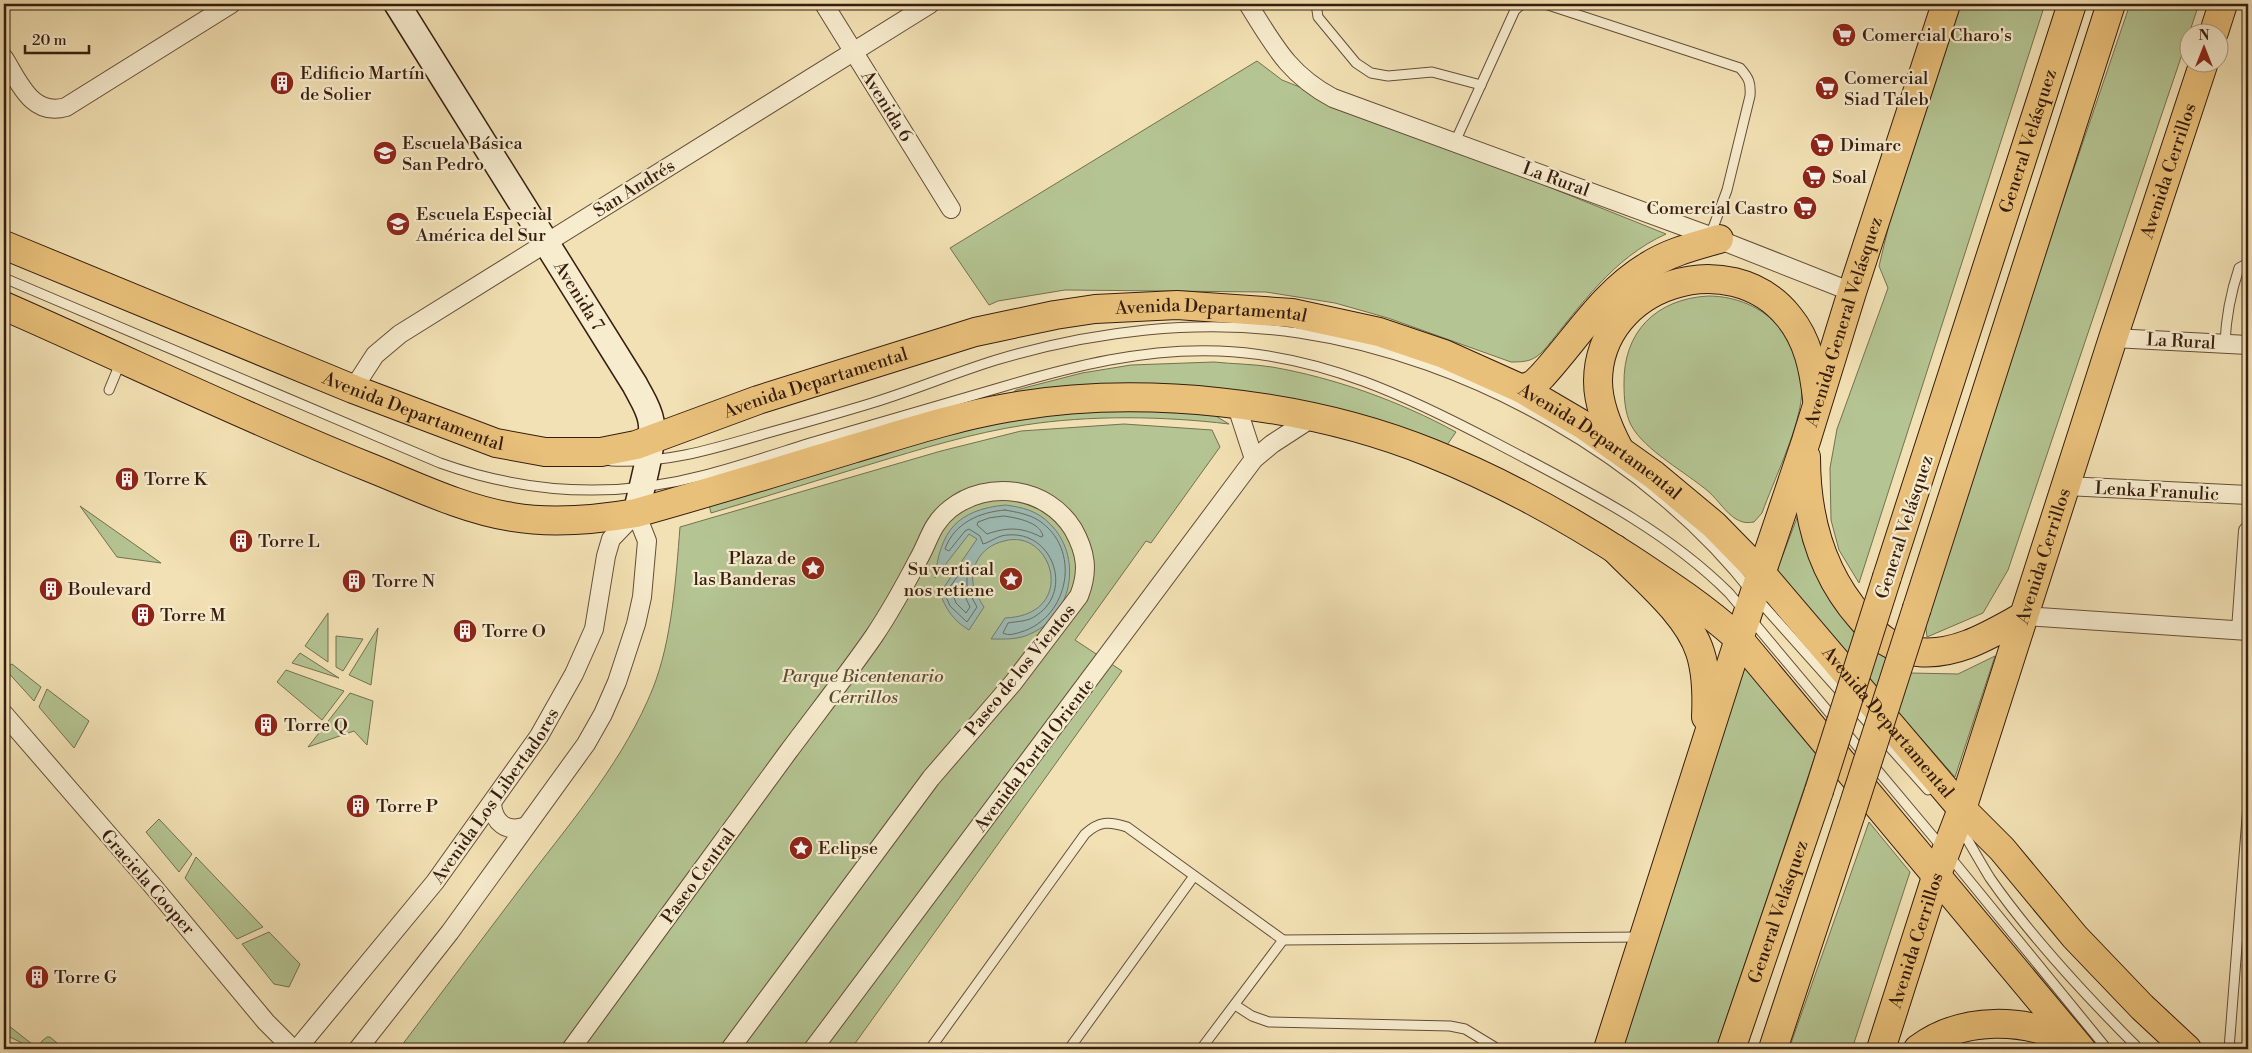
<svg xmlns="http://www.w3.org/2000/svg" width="2252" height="1053" font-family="'Libre Bodoni',serif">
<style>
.green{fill:#b4c492;stroke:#757050}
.water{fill:#9dbcb5;stroke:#747c73}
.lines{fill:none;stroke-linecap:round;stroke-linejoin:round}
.shore{stroke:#6a6c62;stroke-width:1}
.lane-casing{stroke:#654e38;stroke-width:11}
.street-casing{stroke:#654e38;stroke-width:20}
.secondary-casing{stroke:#361d0f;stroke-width:28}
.primary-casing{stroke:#361d0f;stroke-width:30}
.highway-casing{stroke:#361d0f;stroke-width:30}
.lane{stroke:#f7ecce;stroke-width:9}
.street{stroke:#f7ecce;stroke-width:18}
.secondary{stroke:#f7ecce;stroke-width:25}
.primary{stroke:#e9c07a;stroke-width:28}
.highway{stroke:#e9c07a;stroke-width:28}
.highway-bridge-casing{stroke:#361d0f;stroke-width:30;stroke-linecap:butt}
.highway-bridge{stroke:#e9c07a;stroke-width:28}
.labels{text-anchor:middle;stroke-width:4.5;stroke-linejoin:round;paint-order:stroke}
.poi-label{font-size:18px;fill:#361d0f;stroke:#f7ecce;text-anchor:start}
.street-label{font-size:18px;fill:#361d0f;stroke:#f7ecce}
.park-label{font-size:18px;font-style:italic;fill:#5c4f36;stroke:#f7ecce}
</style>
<rect width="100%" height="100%" fill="#f2e1b4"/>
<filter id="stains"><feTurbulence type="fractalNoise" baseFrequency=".004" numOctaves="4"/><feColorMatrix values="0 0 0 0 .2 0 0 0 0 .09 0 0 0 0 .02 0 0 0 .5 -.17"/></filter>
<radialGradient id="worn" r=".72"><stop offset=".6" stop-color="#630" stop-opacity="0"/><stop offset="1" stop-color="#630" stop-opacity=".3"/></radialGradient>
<g class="green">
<path d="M1957,4H2045L1859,583L1839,550L1831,520L1830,468L1837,429L1888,288L1879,266L1908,146Z"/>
<path d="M2130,4H2199L2008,570L1983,613L1927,637L1925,621L2036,280Z"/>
<path d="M1257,61L1282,80L1666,234C1613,258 1581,305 1545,349C1534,361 1527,362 1511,362L1388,318L1335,303L1266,292L1065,290L998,301L989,305L950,248Z"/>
<path d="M1708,296C1766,296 1809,343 1801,401C1796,435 1774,480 1762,513L1754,522C1747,523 1743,523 1736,519C1726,513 1718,500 1709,492C1687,473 1644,450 1631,425C1625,413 1624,398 1624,384C1623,332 1656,299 1708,296Z"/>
<path d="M1214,362C1233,364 1253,364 1272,367C1335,378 1399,401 1456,432L1447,445L1420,435L1009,396L1016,390L1082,373L1131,365Z"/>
<path d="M1133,409L1214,415L1229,424C1163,416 1089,415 1025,425C972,433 921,449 871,464C818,480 765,497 711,513L709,505L931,439L1023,417Z"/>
<path d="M1124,424L1212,430L1220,447L1151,543L1146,541L1075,640L1122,671L851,1049H399C442,992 486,934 529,877C575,817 625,758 653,688C672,640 676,578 680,527L941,451L1021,431Z"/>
<path d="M80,506L161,563L117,557Z"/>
<path d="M1800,510L1803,542L1815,572L1832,600L1876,652L1910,673L1958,674L1995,656L1955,777L1776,573Z"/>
<path d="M328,613V662L305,646Z"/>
<path d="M378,628L371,685L349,675Z"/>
<path d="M336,636L363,639L343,671L336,667Z"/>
<path d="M300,653L339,678L292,663Z"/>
<path d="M12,664L41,687L34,701L4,668Z"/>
<path d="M1745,664L1817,750L1716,1049H1618Z"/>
<path d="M286,670L344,691L322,720L277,682Z"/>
<path d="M47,689L89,721L74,748L39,707Z"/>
<path d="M350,693L373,701L367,745L354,731L308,747Z"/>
<path d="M159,819L192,854L179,872L146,832Z"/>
<path d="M1869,822L1910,872L1852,1049H1789Z"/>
<path d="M196,857L263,927L237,939L185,878Z"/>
<path d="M269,932L300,964L289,987L274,984L242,944Z"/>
<path d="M4,1022L32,1044V1049H21L22,1043L4,1034Z"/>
<path d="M47,1037H50L64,1049H38L42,1041Z"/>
</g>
<path class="water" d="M1005,505C1022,507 1038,511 1050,524C1082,555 1074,614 1032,633C1019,640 1005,639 991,639L1005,618C1079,615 1053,527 1004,541C992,544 983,550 977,561C968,578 974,592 984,607L969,630C954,621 946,610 940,593L977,539L969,534L935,578C940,531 957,510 1005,505Z"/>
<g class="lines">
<g class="shore">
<path d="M1005,510C1016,512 1028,514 1038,520C1082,548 1070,617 1021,632C1014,634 1009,636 1003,633L1008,623C1018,621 1028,622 1037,615C1074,590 1052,531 1008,535C998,535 991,542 983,544L980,536L969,529L965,531L949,551L945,549C954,523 980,512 1005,510Z"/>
<path d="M1004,516C1017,518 1040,522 1043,536L1041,537C1022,527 1007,527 987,534L977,525L978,522L989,518Z"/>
<path d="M967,566V585L971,596L977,607L967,622L950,606L945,594L964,567Z"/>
<path d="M960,586L970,607L966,613L956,603L953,595Z"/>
</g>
<g class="lane-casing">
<g id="lane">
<path d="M1316,4L1318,17L1356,63L1371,73L1388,76L1432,72L1481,85"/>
<path d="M1545,4L1740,68C1749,78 1751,83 1750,96L1727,190L1710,236"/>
<path d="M1455,142L1515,10L1522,4"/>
<path d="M4,278L440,463C527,494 615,499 705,475C740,466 775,454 810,443C874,424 938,406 1002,387C1074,366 1144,348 1219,351C1322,355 1409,397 1498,444C1579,487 1663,527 1729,593L1946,852L2107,1049"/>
<path d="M2225,343C2226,318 2231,292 2239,268L2248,263"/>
<path d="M109,390L121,361"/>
<path d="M611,461C665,464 713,449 764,434C800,424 836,414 872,403C914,390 954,373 996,360C1093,331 1199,318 1299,333C1469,358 1649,459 1754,595L1928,790"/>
<path d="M1961,829C1971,845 1980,862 1990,878C2031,937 2089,999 2139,1049"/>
<path d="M1283,940L1641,937"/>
<path d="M1235,1005L1252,1016L1269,1022L1450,1026L1465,1029L1498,1049"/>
<path d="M930,1049L1085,834C1099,821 1109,821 1127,827L1283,940L1201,1049"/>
<path d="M1069,1049L1194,876"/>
<path d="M2229,1049L2248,805"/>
</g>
</g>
<g class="street-casing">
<g id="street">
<path d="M824,4L951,209"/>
<path d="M1248,4C1274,45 1288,74 1333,98L1710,236L1852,292"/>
<path d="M4,58C19,82 32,117 66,107L231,4"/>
<path d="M2113,338L2248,345"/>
<path d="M353,389L375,355L400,334L930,4"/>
<path d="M1236,404L1254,459"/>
<path d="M2066,486L2248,495"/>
<path d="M2024,616L2248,631"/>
<path d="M2241,630L2248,531"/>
<path d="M4,714L152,885L266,1022L293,1049"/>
<path d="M492,804C494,823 506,832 524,827"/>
<path id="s1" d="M297,1049L435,882L539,736L574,674L594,629L606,556L611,539L636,513L647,541L642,597L636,624L617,682L603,714L586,744L450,932L358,1049"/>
<path d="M571,1049C643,950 716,851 788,752C817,713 847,675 874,636C890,612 905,585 918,560C929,541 931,524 950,509C988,479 1047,487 1073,529C1086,552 1089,571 1079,596L1013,683L931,778L730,1049"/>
<path d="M813,1049L1254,459L1272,444L1312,418"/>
</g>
</g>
<g class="secondary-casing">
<g id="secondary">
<path id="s2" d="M397,4L635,385C641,397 649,408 651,421C655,444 641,489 636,513"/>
</g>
</g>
<g class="primary-casing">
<g id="primary">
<path d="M2214,32L2223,4"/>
<path id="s3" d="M4,245L353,389L496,443L545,452H601L636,445L758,400L975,332L1055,315L1095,309L1177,305L1292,313L1379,332L1444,354L1522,389L1585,426L1654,475L1714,525L1762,574L1962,809L2002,849L2075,937L2142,1007L2187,1049"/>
<path d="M4,306C125,359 244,417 366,466C414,485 462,509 512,517C553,524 595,520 636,513C708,493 780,471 852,449C903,434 954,417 1006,408C1139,384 1305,402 1431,453C1501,481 1566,517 1629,558C1667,583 1705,608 1739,639L2081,1049"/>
<path d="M1522,389L1534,384L1542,376C1576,339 1603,293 1648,266C1670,252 1695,246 1719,239"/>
<path d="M1619,449C1608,428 1598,405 1598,381C1599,284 1730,243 1789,317C1808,340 1814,370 1817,399"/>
<path d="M1806,457C1806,517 1821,573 1861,618C1877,637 1893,650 1918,652C1957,656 1991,634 2024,616"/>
<path id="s4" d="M1739,639L1806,441L1852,292L1946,4"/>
<path id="s5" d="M1881,1049L1936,877L1962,809L2113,338L2204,62"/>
<path d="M1918,1049C1962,1016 2026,1017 2073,1043"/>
</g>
</g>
<g class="highway-casing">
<g id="highway">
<path d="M1615,549C1642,577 1688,614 1700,652C1707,673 1707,696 1706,717"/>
<path id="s6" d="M1887,577L2072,4"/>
<path d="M1917,608L2111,4"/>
<path d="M1608,1049L1739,639"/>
<path id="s7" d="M1731,1049L1819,791"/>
<path d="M1773,1049L1851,813"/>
</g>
</g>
<use href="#lane" class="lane"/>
<use href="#street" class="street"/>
<use href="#secondary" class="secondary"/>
<use href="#primary" class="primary"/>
<use href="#highway" class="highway"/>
<g class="highway-bridge-casing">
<g id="highway-bridge">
<path d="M1819,791L1887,577"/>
<path d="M1851,813L1917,608"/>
</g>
</g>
<use href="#highway-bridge" class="highway-bridge"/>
</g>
<defs>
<g id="supermarket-disc" transform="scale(1.25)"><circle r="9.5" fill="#8f2418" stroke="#f7ecce"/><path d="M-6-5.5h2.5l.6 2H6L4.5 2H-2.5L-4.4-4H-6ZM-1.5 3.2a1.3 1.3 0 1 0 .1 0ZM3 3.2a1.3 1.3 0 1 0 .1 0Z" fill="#fff"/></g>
<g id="building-disc" transform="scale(1.25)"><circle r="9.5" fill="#8f2418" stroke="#f7ecce"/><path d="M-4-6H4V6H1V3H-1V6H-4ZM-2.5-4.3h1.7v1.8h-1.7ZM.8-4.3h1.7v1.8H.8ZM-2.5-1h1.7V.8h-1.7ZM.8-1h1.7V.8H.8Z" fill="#fff"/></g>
<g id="school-disc" transform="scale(1.25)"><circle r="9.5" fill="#8f2418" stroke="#f7ecce"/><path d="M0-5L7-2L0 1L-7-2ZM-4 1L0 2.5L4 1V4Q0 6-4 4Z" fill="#fff"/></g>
<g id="sight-disc" transform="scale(1.25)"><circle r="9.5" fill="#8f2418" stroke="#f7ecce"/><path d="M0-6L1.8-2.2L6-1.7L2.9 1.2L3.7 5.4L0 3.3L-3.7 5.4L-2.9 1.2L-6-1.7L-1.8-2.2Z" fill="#fff"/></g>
</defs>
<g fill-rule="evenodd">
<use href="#supermarket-disc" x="1844" y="35"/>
<use href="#building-disc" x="282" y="83"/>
<use href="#supermarket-disc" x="1827" y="88"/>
<use href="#supermarket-disc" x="1822" y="145"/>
<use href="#school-disc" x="385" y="153"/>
<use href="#supermarket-disc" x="1814" y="177"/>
<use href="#supermarket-disc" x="1805" y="208"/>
<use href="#school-disc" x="398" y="224"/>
<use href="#building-disc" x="127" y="479"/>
<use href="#building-disc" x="241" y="541"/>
<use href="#sight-disc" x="813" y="568"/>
<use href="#sight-disc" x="1011" y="579"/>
<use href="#building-disc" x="354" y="581"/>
<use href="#building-disc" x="51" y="589"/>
<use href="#building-disc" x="143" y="615"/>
<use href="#building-disc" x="465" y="631"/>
<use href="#building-disc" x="266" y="725"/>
<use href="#building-disc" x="358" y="806"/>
<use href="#sight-disc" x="801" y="848"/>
<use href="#building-disc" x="37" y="977"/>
</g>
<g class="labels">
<g class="poi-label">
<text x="1862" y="41">Comercial Charo's</text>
<text x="300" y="79">Edificio Martín<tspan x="300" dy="21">de Solier</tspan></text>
<text x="1844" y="84">Comercial<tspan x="1844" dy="21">Siad Taleb</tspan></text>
<text x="402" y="149">Escuela Básica<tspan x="402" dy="21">San Pedro</tspan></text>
<text x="1840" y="151">Dimarc</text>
<text x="1832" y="183">Soal</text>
<text x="1788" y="214" text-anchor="end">Comercial Castro</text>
<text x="416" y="220">Escuela Especial<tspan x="416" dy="21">América del Sur</tspan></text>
<text x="144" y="485">Torre K</text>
<text x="258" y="547">Torre L</text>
<text x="796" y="564" text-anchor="end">Plaza de<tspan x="796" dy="21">las Banderas</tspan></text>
<text x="994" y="575" text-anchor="end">Su vertical<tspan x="994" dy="21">nos retiene</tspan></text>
<text x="372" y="587">Torre N</text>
<text x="68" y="595">Boulevard</text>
<text x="160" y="621">Torre M</text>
<text x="482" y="637">Torre O</text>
<text x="284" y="731">Torre Q</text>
<text x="376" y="812">Torre P</text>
<text x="818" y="854">Eclipse</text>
<text x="54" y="983">Torre G</text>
</g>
<g class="street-label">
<text transform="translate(887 106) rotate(58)" y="6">Avenida 6</text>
<text dy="6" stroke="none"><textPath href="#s6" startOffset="458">General Velásquez</textPath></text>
<text dy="6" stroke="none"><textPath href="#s5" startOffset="924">Avenida Cerrillos</textPath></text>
<text transform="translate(1556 179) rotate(20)" y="6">La Rural</text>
<text transform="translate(634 188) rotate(-32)" y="6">San Andrés</text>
<text dy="6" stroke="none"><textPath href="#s2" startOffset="344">Avenida 7</textPath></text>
<text dy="6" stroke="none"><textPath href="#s3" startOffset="1268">Avenida Departamental</textPath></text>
<text dy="6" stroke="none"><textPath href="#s4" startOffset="334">Avenida General Velásquez</textPath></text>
<text transform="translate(2181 341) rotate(3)" y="6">La Rural</text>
<text dy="6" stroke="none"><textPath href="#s3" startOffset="862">Avenida Departamental</textPath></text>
<text dy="6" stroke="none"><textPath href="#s3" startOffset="442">Avenida Departamental</textPath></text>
<text dy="6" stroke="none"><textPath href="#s3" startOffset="1686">Avenida Departamental</textPath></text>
<text transform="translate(2157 491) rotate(3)" y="6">Lenka Franulic</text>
<text transform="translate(1904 527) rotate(-72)" y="6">General Velásquez</text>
<text dy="6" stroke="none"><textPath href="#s5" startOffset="519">Avenida Cerrillos</textPath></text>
<text transform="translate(1020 670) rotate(-51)" y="6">Paseo de los Vientos</text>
<text dy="6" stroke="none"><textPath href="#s3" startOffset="2091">Avenida Departamental</textPath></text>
<text transform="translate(1034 755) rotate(-53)" y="6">Avenida Portal Oriente</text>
<text dy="6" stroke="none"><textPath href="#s1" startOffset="322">Avenida Los Libertadores</textPath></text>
<text transform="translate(698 876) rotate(-54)" y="6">Paseo Central</text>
<text transform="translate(148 882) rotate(49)" y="6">Graciela Cooper</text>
<text dy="6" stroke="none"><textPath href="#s7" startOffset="145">General Velásquez</textPath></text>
<text dy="6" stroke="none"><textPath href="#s5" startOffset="114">Avenida Cerrillos</textPath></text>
</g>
<g class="park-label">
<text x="863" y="682">Parque Bicentenario<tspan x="863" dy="21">Cerrillos</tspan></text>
</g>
</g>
<rect width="2252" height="1053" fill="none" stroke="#f2e1b4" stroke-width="20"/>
<rect x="5" y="5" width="2242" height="1043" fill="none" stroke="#361d0f" stroke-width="2.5"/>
<rect x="10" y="10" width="2232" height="1033" fill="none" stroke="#361d0f"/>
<g transform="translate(2204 48)"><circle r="24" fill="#f7ecce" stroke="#aa9982"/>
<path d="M0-4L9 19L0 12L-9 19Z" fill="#8f2418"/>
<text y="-8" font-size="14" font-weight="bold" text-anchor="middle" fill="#361d0f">N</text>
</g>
<path d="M25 45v8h64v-8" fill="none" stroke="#361d0f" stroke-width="2.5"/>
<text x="32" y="45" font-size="15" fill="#361d0f" stroke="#f7ecce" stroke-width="4" paint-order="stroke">20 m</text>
<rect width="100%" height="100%" filter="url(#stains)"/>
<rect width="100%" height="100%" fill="url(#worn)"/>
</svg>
